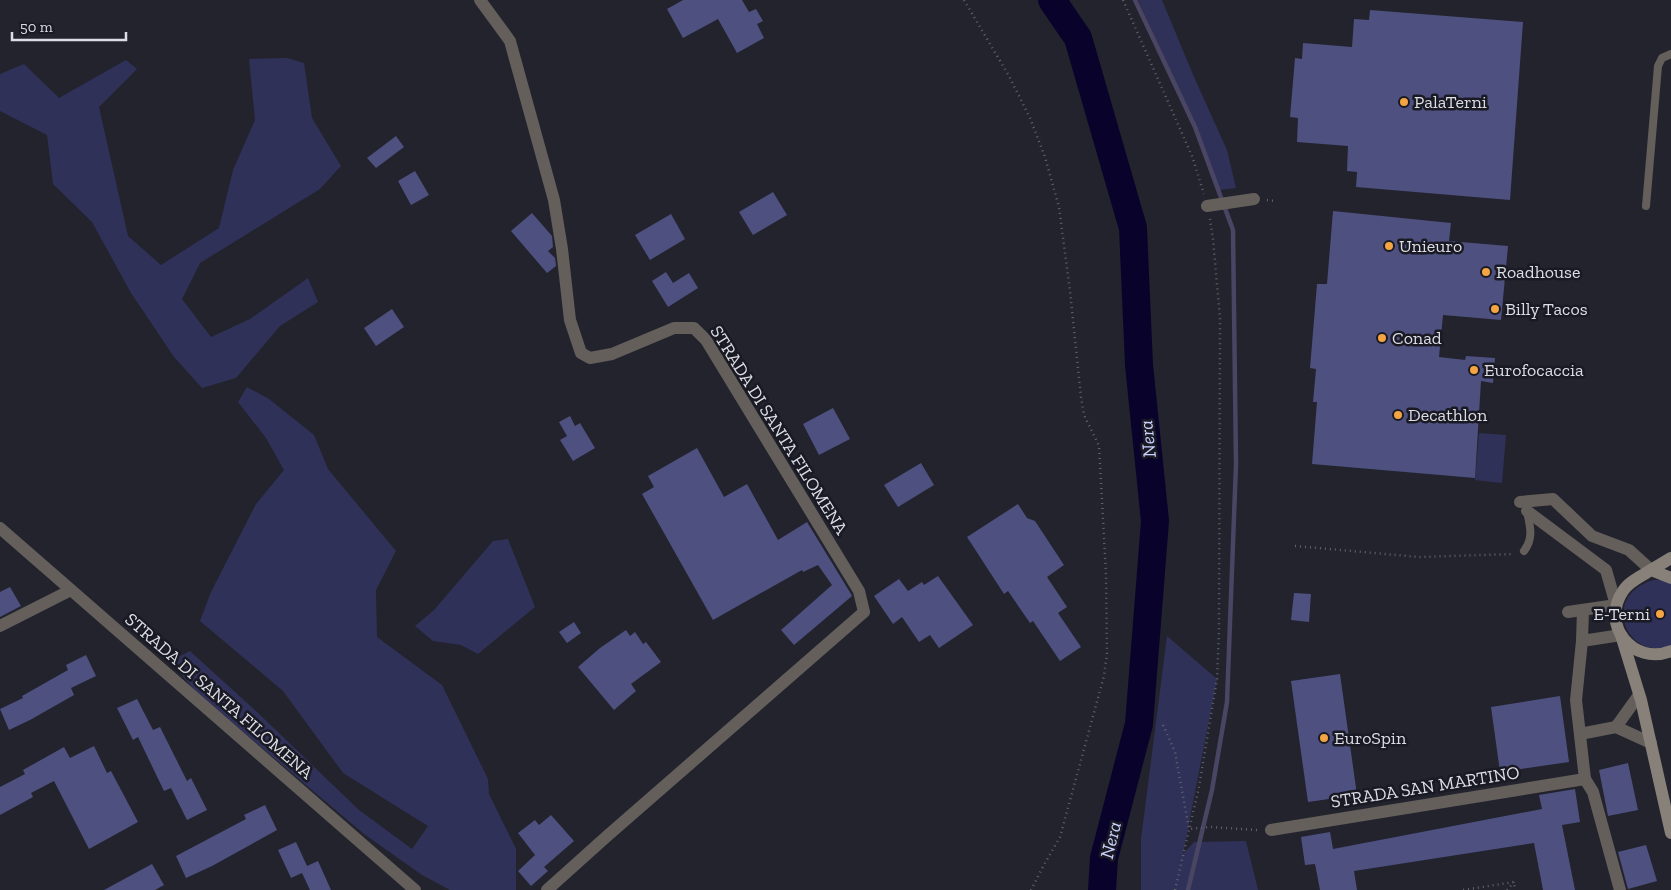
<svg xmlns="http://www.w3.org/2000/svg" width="1671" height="890" font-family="'Zilla Slab',serif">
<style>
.green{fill:#303158}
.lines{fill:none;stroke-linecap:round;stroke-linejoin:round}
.stream{stroke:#494563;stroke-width:4.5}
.river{stroke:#09032b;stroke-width:28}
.building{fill:#4e5080}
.path{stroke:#62636c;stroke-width:2.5;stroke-dasharray:1 4;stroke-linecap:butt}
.service{stroke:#645f5b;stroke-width:8}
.minor{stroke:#645f5b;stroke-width:12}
.secondary{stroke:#88817a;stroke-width:12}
.poi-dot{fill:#f4a443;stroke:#191a23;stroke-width:2}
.labels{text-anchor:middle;stroke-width:5;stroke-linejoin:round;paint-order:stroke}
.poi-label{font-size:18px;fill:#dddee5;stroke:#191a23;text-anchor:start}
.street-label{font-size:18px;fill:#dddee5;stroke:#191a23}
.water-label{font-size:19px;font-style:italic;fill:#ccd0ff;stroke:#191a23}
</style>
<rect width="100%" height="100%" fill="#22232d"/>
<g class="green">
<path d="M1138,0H1162L1194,77L1227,150L1236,188L1218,190L1182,98Z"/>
<path d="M287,58L304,63L312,118L341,166L320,189L200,263L182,299L211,337L250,319L308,278L318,302L280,326L236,378L202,388L174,357L131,293L92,222L53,184L47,135L0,111V74L24,64L59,98L126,60L137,69L99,107L128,236L161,265L219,228L233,170L255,120L249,59Z"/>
<path d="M247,387L269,399L314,435L328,469L396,551L376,590L377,637L442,685L488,779L489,794L516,849V890H450L422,875L364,834L197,693L170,661L190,651L256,711L359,810L412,849L428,826L343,773L283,691L200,621L211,592L256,504L284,470L266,438L238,402Z"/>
<path d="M1479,433L1506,435L1502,483L1475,480Z"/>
<path d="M508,539L535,607L478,654L461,645L433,641L415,626L434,610L493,541Z"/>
<path d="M1654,580H1665L1671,583V645C1628,664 1598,595 1654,580Z"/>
<path d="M1167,636L1217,679L1183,854L1194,842L1246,841L1258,890H1141V839Z"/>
</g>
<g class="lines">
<path class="stream" d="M1135,0L1195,127L1233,230L1236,464L1227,702L1212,790L1188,890"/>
<path class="river" d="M1052,0L1078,38L1133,228L1139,365L1155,521L1139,724L1104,858L1102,890"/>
</g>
<g class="building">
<path d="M683,0H742L749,12L756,9L763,21L757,24L764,38L737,53L718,19L683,38L667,9Z"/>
<path d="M1370,10L1523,22L1510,200L1356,187L1357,172L1347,171L1348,146L1297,142L1298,118L1290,117L1295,58L1302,59L1303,43L1352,47L1354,19L1369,20Z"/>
<path d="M396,136L404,147L376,168L367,158Z"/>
<path d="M415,171L429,195L411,205L398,181Z"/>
<path d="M773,192L787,215L753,235L739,212Z"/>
<path d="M1333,211L1451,223L1449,241L1508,246L1501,320L1443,315L1439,357L1465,360L1466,356L1495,358L1493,383L1481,381L1475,478L1312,464L1317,402H1313L1316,369L1310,368L1317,284H1327Z"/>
<path d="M532,213L552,236L553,247L548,251L555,258L556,266L547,273L511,231Z"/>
<path d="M671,214L685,239L650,260L635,235Z"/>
<path d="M666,272L673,283L689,273L698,288L668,307L652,281Z"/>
<path d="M392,309L404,327L376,346L364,328Z"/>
<path d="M833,408L850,439L819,455L803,424Z"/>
<path d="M570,416L575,426L580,423L595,448L573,461L560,440L567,436L559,422Z"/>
<path d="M697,448L724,497L747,484L778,540L807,522L851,594L852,596L794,645L781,630L832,585L818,565L803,572L802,570L713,620L642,494L654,487L648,476Z"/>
<path d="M921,463L934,485L898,507L884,485Z"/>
<path d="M1018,504L1027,518L1035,521L1064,565L1047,577L1067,607L1058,613L1081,647L1060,661L1033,621L1030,623L1008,591L1004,594L967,537Z"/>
<path d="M938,576L973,625L939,648L930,635L919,642L902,617L893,624L874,596L899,579L908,591L922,582L924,585Z"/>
<path d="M10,587L21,606L0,617V592Z"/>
<path d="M1294,593L1311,594L1309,622L1291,620Z"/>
<path d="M574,622L581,633L567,643L559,632Z"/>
<path d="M626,630L630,636L635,632L643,644L646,642L661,662L631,684L636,691L614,710L578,667L600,648Z"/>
<path d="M86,655L96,676L71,688L74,695L30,720L9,730L0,709L23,698L22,696L68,670L66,665Z"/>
<path d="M1340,674L1357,795L1308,802L1291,681Z"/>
<path d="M1560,696L1569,762L1500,772L1491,707Z"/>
<path d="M137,699L153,730L160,727L187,781L191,778L207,810L187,820L171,788L164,791L138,737L133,740L117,708Z"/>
<path d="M94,746L107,773L111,771L138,822L89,849L54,781L31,793L33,797L0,815V787L25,774L23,770L64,747L70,758Z"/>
<path d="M1628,763L1638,810L1608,816L1599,770Z"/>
<path d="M1575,789L1580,822L1562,825L1575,890H1543L1534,843L1354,871L1357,890H1320L1315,864L1305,865L1301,837L1330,832L1333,849L1542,809L1539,795Z"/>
<path d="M265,805L277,830L212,866L186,878L176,856L246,819L244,815Z"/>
<path d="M551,815L574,841L544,867L548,871L531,886L518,871L535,855L518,833L535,820L539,825Z"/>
<path d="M296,842L307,866L318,861L331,890H310L302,873L291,878L278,850Z"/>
<path d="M1646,845L1657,881L1628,889L1618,852Z"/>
<path d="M152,864L164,885L155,890H104Z"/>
</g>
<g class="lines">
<g class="path">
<path d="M964,0L1009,76L1030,118L1045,157L1059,207L1070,291L1081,397L1084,415L1099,446L1106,574L1107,653L1104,676L1060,837L1045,863L1031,890"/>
<path d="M1123,0L1192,156L1204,194"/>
<path d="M1267,200L1275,201"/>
<path d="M1295,546L1419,557L1514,554"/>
<path d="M1163,725L1175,752L1189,829L1211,827L1257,830"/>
<path d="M1175,890L1199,787L1217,679L1219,631L1220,318L1213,239L1210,219"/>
<path d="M1463,890L1514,882L1515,890"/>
<path d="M1507,890L1514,882"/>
</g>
<g class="service">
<path d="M1646,206L1658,66L1662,58L1671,54"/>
<path d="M1524,551C1534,538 1530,526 1527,511"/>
</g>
<g class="minor">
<path d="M480,0L510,41L554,200L562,249L570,320L581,353L590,358L612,354L674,328H694L706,340L859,591L864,612L606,837L547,890"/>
<path d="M1207,206L1254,199"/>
<path d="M1520,502L1553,499L1592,536L1629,550L1651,570"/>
<path d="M1527,511L1606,570L1616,605L1568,612"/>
<path d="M0,528L415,890"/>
<path d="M0,626L71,590"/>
<path d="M1582,641L1583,610"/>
<path d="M1616,727L1639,695"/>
<path d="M1580,734L1616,727L1651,743"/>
<path d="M1585,779L1576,700L1582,641L1621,635"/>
<path d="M1271,830L1585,779L1593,792L1620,890"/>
</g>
<g class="secondary">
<path d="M1651,570L1671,558"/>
<path d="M1671,578L1651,570C1642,576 1629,581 1623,591C1600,625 1633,666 1671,651"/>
<path d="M1621,635L1641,700L1671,833"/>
</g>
</g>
<g class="poi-dot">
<circle cx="1404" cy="102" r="5"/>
<circle cx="1389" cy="246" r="5"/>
<circle cx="1486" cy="272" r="5"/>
<circle cx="1495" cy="309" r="5"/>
<circle cx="1382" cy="338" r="5"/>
<circle cx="1474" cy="370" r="5"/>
<circle cx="1398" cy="415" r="5"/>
<circle cx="1660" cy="614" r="5"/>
<circle cx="1324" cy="738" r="5"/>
</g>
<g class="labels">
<g class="poi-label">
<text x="1414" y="108">PalaTerni</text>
<text x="1399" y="252">Unieuro</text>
<text x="1496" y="278">Roadhouse</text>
<text x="1505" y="315">Billy Tacos</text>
<text x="1392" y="344">Conad</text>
<text x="1484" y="376">Eurofocaccia</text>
<text x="1408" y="421">Decathlon</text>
<text x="1650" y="620" text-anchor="end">E-Terni</text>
<text x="1334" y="744">EuroSpin</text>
</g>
<g class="street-label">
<text transform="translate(779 430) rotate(58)" y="6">STRADA DI SANTA FILOMENA</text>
<text transform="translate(219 696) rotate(41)" y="6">STRADA DI SANTA FILOMENA</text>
<text transform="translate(1425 787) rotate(-9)" y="6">STRADA SAN MARTINO</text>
</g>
<g class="water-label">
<text transform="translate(1147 439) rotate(-96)" y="7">Nera</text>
<text transform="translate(1110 840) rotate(-77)" y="7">Nera</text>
</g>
</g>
<path d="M12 32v8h114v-8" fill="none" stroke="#dddee5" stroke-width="2.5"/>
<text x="20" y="32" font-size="15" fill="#dddee5" stroke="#191a23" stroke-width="4" paint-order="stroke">50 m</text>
</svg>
